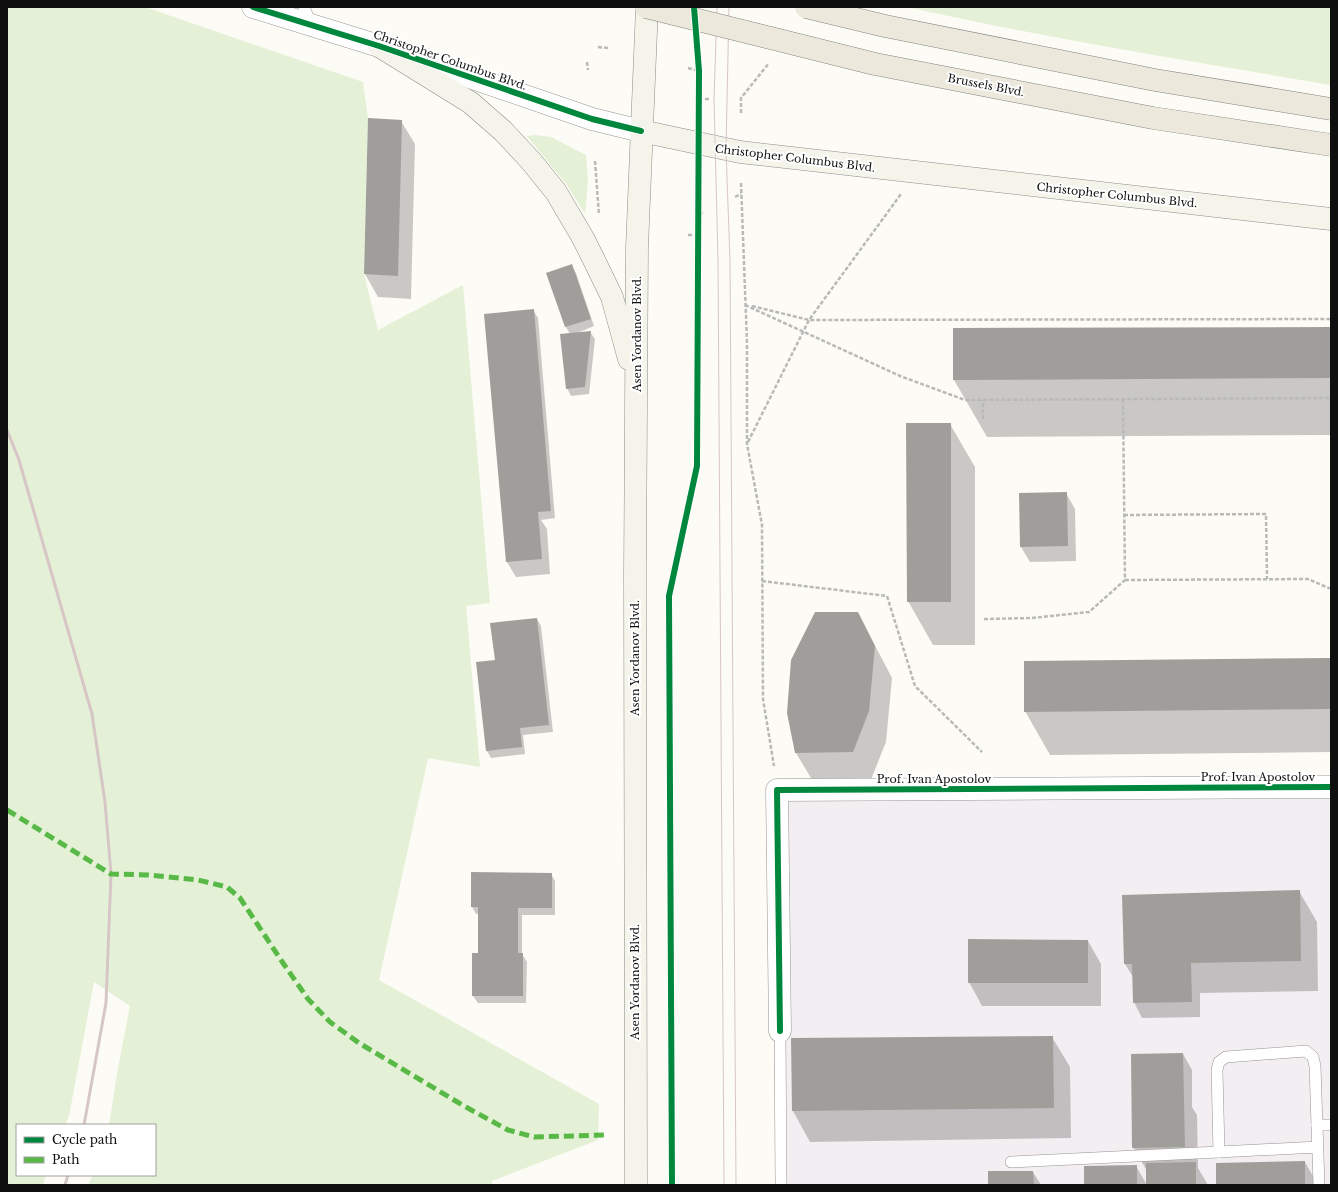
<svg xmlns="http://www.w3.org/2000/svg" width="1338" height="1192" font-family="'Libre Baskerville',serif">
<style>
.industrial{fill:#f3eef1}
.green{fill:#e5f1d6}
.shadow{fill:#0003}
.building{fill:#a09e9a}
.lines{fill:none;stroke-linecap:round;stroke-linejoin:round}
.service-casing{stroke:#969593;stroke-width:12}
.minor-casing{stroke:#969593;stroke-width:23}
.tertiary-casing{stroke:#969593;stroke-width:23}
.secondary-casing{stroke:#8c8c89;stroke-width:23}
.path{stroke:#b9b9b8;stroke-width:2.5;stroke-dasharray:4 2;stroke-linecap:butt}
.service{stroke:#fffefe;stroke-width:11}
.minor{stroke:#fffefe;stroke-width:22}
.tertiary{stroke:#fffefe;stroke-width:22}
.secondary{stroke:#f5f4eb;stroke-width:22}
.tram{stroke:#d7c6c6;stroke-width:1}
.rail{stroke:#d7c6c6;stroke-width:3}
.primary-bridge-casing{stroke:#838380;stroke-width:23;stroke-linecap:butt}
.primary-bridge{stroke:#ece8dc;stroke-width:22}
.quiet{stroke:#58b947;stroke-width:5;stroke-dasharray:10 5;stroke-linecap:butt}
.cycleway-casing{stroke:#fff;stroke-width:8}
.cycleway{stroke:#00873e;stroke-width:6}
.labels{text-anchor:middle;stroke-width:4;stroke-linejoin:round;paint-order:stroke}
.street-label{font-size:11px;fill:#0f0f0f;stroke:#fff}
</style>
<rect width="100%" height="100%" fill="#fcfbf5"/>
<path class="industrial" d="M1331,787V1185H781L777,790Z"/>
<g class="green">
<path d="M7,7H145L363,82L368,118L364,274L378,330L463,285L490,603L466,606L480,767L428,758L379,980L599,1104L598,1140L492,1181V1185H88L93,1175H155V1125H109L118,1068L130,1006L94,982L69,1116L65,1125H17V1175H46L43,1185H7Z"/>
<path d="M908,7H1331V85C1190,61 1048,39 908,7Z"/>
<path d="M535,135L551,137L586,155L588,181L585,214L567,185L527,136Z"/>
</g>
<g class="shadow">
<path d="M369,119L401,121L415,144L411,299L378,297L365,274Z"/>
<path d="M571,265L576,273L594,326L577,333L590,332L595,339L589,394L571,396L567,388L570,334L566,327L548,274Z"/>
<path d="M533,310L538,318L555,518L541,520L547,529L550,574L516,577L507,562Z"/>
<path d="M1331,328V435L987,437L954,380Z"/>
<path d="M950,424L975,467V645H933L908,601Z"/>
<path d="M1066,493L1075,509L1076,561L1030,562L1021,547Z"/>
<path d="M858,613L892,678L886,742L870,782L814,783L796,753Z"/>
<path d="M537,619L541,626L553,732L523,735L525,754L491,758L487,751L496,661Z"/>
<path d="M1331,659V752L1050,755L1025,711Z"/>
<path d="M551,874L555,881V915H522V954L527,962L526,1003H478L473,996L479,954V914H476L472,907Z"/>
<path d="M1299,891L1317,922L1318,991L1200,993V1017L1142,1018L1134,1002L1133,977L1125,964L1123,896Z"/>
<path d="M1088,941L1101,964V1006H982L969,982Z"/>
<path d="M1052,1037L1070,1067L1071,1138L810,1142L793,1111L792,1039Z"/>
<path d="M1183,1054L1192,1070V1107L1197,1115L1198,1168L1208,1185H1085L1136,1166L1147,1185V1171L1133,1147Z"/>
<path d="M1305,1162L1318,1185H1217Z"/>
<path d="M1033,1172L1041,1185H989Z"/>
</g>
<g class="building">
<path d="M368,118L402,120L398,276L364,274Z"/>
<path d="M572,264L591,319L565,327L546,273Z"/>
<path d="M534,309L551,511L538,512L542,559L506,562L484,314Z"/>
<path d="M1331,327V378L953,380V328Z"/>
<path d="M591,331L585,387L566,389L560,334Z"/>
<path d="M906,423H951V602H907Z"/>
<path d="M1067,492L1068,546L1020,547L1019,493Z"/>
<path d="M815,612H858L875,646L869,711L853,752L795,753L787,713L791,660Z"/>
<path d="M537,618L549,725L520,728L522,747L486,751L476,662L495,660L490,623Z"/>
<path d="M1331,658V709L1024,712V661Z"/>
<path d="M471,872L552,873V908H518V953H523V996H472V953H478V907H471Z"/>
<path d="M1300,890L1301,961L1191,963L1192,1002L1133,1003L1132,964H1124L1122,895Z"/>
<path d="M968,939L1088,940V983H968Z"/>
<path d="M1053,1036L1054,1108L792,1111L791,1038Z"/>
<path d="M1183,1053L1185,1147L1132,1148L1131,1054Z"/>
<path d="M1305,1161V1185H1216V1163Z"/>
<path d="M1196,1162V1185H1146V1163Z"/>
<path d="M1137,1165V1185H1084V1166Z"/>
<path d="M988,1171H1033L1034,1185H988Z"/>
</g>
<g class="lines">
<g class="service-casing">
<g id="service">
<path d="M304,7L311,24"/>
<path d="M780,1031L781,1185"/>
<path d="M1317,1125H1331"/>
<path d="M1318,1147L1219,1152L1217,1070L1219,1062L1226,1057L1306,1051L1313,1057L1315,1066L1319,1185"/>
<path d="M1011,1162L1219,1152"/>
</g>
</g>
<g class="minor-casing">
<path id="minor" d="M780,1031L777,790L1331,787"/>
</g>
<g class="tertiary-casing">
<path id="tertiary" d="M253,7L379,46L592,119L641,131"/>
</g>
<g class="secondary-casing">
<g id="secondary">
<path d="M379,46L471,103L503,131L531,161L556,192L583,238L594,260L612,297L629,359"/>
<path d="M641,131L740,152L1331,219"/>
<path d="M636,1185L635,574L637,247L647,7"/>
</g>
</g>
<g class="path">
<path d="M598,47L608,48"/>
<path d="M587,62L588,70"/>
<path d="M688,68L699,71"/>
<path d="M699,99H709"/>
<path d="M741,113V98L769,63"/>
<path d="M595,161L599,215"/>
<path d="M741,183L747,343V444L762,525L763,699L774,766"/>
<path d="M735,197L741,194"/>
<path d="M699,214L704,212"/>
<path d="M688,235H698"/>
<path d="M745,305L900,376L965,400L1331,398"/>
<path d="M752,306L809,320L1331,319"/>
<path d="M983,419V400"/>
<path d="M748,442L809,320L901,194"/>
<path d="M1124,515L1266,514L1267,579"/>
<path d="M1125,580L1308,579L1331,589"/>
<path d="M762,581L887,596L915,686L982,752"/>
<path d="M984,619L1032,618L1089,612L1125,580L1123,399"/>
</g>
<use href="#service" class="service"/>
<use href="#minor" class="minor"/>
<use href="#tertiary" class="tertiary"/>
<use href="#secondary" class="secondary"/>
<g class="tram">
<path d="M717,7L714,99L718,260L724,1185"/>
<path d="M729,7L726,150L730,261L736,1185"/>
</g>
<g class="rail">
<path d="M7,430L19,460L92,714L105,802L111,874L106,1003L84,1125"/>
<path d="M65,1185L68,1175"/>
</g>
<g class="primary-bridge-casing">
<g id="primary-bridge">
<path d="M646,7L875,64L1153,118L1331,145"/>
<path d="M806,7L885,26L1155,80L1331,109"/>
</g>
</g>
<use href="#primary-bridge" class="primary-bridge"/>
<path class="quiet" d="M7,810L111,874L148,875L198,880L227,887L240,898L283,963L308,999L330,1022L359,1043L464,1106L508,1130L534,1137L607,1135"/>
<g class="cycleway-casing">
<g id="cycleway">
<path d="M253,7L379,46L592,119L641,131"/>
<path d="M780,1031L777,790L1331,787"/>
<path d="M672,1185L669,596L697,466L699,71L694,7"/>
</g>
</g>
<use href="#cycleway" class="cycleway"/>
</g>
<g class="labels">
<g class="street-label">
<text transform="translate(450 60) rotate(19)" y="4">Christopher Columbus Blvd.</text>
<text transform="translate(986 85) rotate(11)" y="4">Brussels Blvd.</text>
<text transform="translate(795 158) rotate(7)" y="4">Christopher Columbus Blvd.</text>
<text transform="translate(1117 195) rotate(6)" y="4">Christopher Columbus Blvd.</text>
<text transform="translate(637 334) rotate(-90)" y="4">Asen Yordanov Blvd.</text>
<text transform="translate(635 658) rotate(-90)" y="4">Asen Yordanov Blvd.</text>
<text x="1258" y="781">Prof. Ivan Apostolov</text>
<text x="934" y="783">Prof. Ivan Apostolov</text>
<text transform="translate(635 982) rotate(-90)" y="4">Asen Yordanov Blvd.</text>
</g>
</g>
<rect width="1338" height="1192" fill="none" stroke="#0f0f0f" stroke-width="16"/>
<rect x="16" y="1124" width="140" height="52" fill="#ffffff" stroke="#9f9f9f"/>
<rect x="24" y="1137" width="20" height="6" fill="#00873e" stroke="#9f9f9f"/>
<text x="52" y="1144" font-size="12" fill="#0f0f0f">Cycle path</text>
<rect x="24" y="1157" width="20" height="6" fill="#58b947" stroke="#9f9f9f"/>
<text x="52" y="1164" font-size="12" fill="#0f0f0f">Path</text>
</svg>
